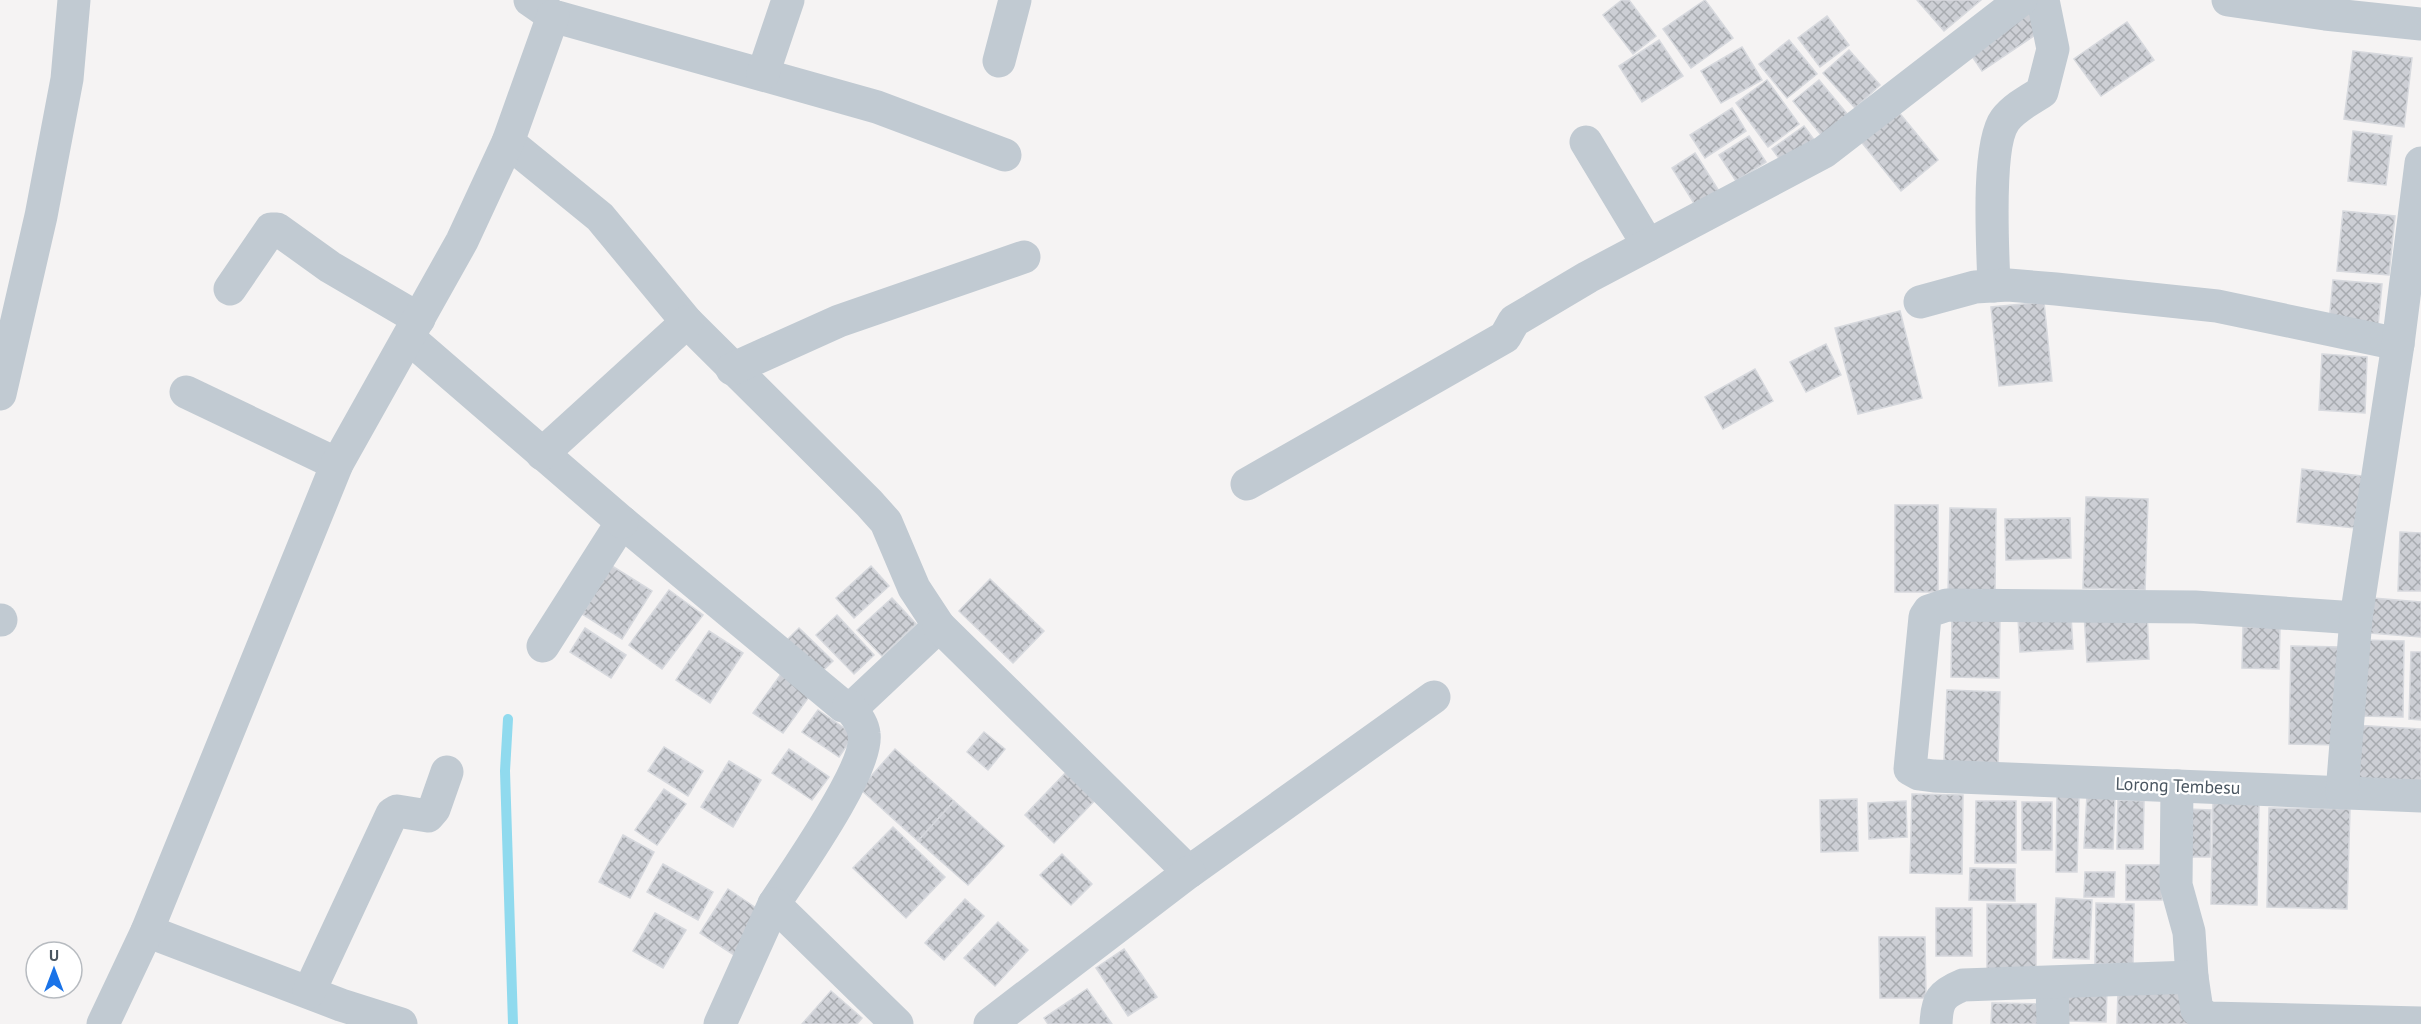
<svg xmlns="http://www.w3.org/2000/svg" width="2421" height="1024" font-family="'PT Sans',sans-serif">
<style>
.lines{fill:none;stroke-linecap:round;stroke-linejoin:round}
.stream{stroke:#90daee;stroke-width:10}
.building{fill:url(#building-cross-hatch);stroke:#d7d9de;stroke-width:1.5}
.minor{stroke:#c1cad2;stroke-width:33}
.labels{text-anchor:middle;stroke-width:4.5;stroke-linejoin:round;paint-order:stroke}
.street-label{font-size:18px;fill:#4a5661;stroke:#fff}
</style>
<defs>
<pattern id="building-cross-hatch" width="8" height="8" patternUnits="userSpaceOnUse" patternTransform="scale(1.5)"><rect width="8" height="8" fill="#cdcfd5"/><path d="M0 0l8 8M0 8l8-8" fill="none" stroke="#a8abb0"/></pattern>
</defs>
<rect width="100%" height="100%" fill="#f5f3f3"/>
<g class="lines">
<path class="stream" d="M508,719L505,771L513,1024"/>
</g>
<g class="building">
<path d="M1622,0H1629L1656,36L1633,54L1603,15Z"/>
<path d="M1705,0L1733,38L1691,68L1663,29Z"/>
<path d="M1917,0H1981L1944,31Z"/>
<path d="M2027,3L2044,29L1982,71L1965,46Z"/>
<path d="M1827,16L1849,45L1820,67L1798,38Z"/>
<path d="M2127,22L2154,60L2101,96L2074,59Z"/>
<path d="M1659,40L1683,76L1642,102L1619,66Z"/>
<path d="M1789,40L1817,74L1787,98L1759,64Z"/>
<path d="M1742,47L1762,80L1721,103L1701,71Z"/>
<path d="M1849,50L1880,85L1855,108L1823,73Z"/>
<path d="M2353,51L2412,58L2404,127L2344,119Z"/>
<path d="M1767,80L1799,124L1768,147L1736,103Z"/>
<path d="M1819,80L1848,115L1822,136L1793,101Z"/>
<path d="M1892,104L1938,160L1901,191L1855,134Z"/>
<path d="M1732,108L1746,131L1705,158L1690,135Z"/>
<path d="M1804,126L1818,145L1786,168L1772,149Z"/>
<path d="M2353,131L2392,136L2386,185L2348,181Z"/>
<path d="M1749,136L1766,162L1736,181L1719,155Z"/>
<path d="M1695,153L1724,199L1700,213L1672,168Z"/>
<path d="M2343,211L2395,216L2389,275L2337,271Z"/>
<path d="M2333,280L2382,284L2378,326L2329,322Z"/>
<path d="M2044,302L2052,381L1999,386L1991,307Z"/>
<path d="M1900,311L1922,398L1858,414L1835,328Z"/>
<path d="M1826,344L1841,375L1806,392L1790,362Z"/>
<path d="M2322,354L2367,357L2365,413L2319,410Z"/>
<path d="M1755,369L1773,401L1723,429L1705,397Z"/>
<path d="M2302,469L2370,477L2365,529L2297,522Z"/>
<path d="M2086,497L2148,499L2145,590L2083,588Z"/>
<rect x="1895" y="505" width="43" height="87"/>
<path d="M1950,508L1996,509L1995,593L1948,592Z"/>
<path d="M2070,518L2071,558L2006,560L2005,519Z"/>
<path d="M2400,532L2421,533V591H2398Z"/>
<path d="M612,566L652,591L622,639L582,614Z"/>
<path d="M871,566L889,586L854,618L836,598Z"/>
<path d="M990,579L1044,631L1013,663L959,611Z"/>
<path d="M669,590L703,615L662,669L629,645Z"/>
<path d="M892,598L916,624L882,656L857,630Z"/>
<path d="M2373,598L2421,602V637L2370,633Z"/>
<path d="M2147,609L2149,659L2087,662L2084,612Z"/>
<path d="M837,615L874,655L854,674L816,635Z"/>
<path d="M1952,615L2000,617L1999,678L1951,677Z"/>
<path d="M2071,615L2073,649L2020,652L2018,618Z"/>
<path d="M2243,627H2280L2279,669L2242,668Z"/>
<path d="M585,628L626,655L611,678L570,652Z"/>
<path d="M799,628L833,661L812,681L778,649Z"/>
<path d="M709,631L743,653L710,703L676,680Z"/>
<path d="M2361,640L2404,641L2403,717L2361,716Z"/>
<path d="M2291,646L2342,647L2340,745L2289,744Z"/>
<path d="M2411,652H2421V720L2409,719Z"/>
<path d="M781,674L811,694L783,733L753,713Z"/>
<path d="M1947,690L2000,692L1998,763L1944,761Z"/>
<path d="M818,710L854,735L839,757L802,732Z"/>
<path d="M2353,725L2421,729V791L2350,787Z"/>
<path d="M984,732L1005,749L988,770L967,752Z"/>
<path d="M664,747L703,771L688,796L648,771Z"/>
<path d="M789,749L829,777L812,800L772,773Z"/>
<path d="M895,749L954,801L918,841L860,789Z"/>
<path d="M729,761L761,780L733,827L701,807Z"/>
<path d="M1071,767L1100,795L1054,843L1025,815Z"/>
<path d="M664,789L686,804L657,845L635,830Z"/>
<path d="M1912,794L1963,795L1962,874L1910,873Z"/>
<path d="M2057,795H2079L2077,872H2056Z"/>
<path d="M2087,795L2115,796L2113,849L2084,848Z"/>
<path d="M1857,799L1858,851L1821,852L1820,800Z"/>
<path d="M2118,800L2144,801L2143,849H2117Z"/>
<path d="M954,801L1004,846L968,885L918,841Z"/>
<path d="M1906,801L1907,837L1869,839L1868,803Z"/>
<path d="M1976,801H2016V863H1975Z"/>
<rect x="2022" y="802" width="30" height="48"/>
<path d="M2213,803L2259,804L2257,905L2211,904Z"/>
<path d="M2269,808L2350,809L2347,909L2267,907Z"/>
<path d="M2187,809L2211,810L2210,857H2185Z"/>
<path d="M893,827L945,877L906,918L853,868Z"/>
<path d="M623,835L654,852L630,898L599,882Z"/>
<path d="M1062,854L1092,884L1071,905L1040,875Z"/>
<path d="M663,864L713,892L698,920L647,892Z"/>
<path d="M2126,865H2163L2162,900H2126Z"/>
<path d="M1970,868L2015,869V901L1969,900Z"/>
<path d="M2085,872H2115L2114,897H2084Z"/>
<path d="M728,889L765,914L737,957L700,933Z"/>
<path d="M2056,898L2092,900L2089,959L2053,958Z"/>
<path d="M965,899L984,916L944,960L925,943Z"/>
<path d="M2096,903L2134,904L2133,964H2095Z"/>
<rect x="1987" y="904" width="49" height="67"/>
<rect x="1936" y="908" width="36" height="48"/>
<path d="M655,913L686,930L663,968L633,951Z"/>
<path d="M998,922L1028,950L995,986L964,958Z"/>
<path d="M1879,937H1925L1926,998H1880Z"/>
<path d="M1124,949L1157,997L1128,1016L1096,968Z"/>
<path d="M2068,988L2107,989L2106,1022L2068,1021Z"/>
<path d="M1087,989L1112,1024H1048L1044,1018Z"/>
<path d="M2118,989L2192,990L2191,1024H2117Z"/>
<path d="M831,991L862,1018L857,1024H802Z"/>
<path d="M1992,1003L2043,1004V1024H1991Z"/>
</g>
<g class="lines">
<g class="minor">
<path d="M530,0L553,16L877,107L1005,155"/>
<path d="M2228,0L2325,14L2421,24"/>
<path d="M999,61L1015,0"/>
<path d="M763,74L788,0"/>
<path d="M508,142L600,217L687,322L869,503L886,522L914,588L939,626L854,706H843L622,522L543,646"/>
<path d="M1586,142L1648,245"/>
<path d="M1994,286C1993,252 1986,146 2005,120C2014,108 2029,100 2042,92L2053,49L2043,0"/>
<path d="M230,289L271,229H277L330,267L419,319"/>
<path d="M1920,302L1975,287L2008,285L2056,289L2217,306L2398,344"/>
<path d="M409,338L622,522"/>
<path d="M732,369L839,321L1024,257"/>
<path d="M186,392L337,464"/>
<path d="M0,394L41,216L67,79L74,0"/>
<path d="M542,454L687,322"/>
<path d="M1247,484L1505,337L1514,321L1588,277L1824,152L2021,0"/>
<path d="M2356,618L2195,607L1947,605L1929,611L1925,617L1910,769L1919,774L1934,776L2421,796"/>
<path d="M0,620H1"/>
<path d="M939,626L1189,872L1434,697"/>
<path d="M2177,786L2176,885L2189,932L2192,977"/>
<path d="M2342,793L2356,618L2398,344L2421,163"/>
<path d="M774,904C794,873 870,767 864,734C863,723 855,715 849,706"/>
<path d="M147,931L341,1005L401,1024"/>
<path d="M2052,983L2053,1024"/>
<path d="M309,992L392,814L397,811L428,816L434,809L447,772"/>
<path d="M103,1024L147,931L337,464L462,241L508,142L553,16"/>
<path d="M720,1024L774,904L897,1024"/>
<path d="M990,1024L1189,872"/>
<path d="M1936,1024C1937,1000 1941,994 1963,985L2192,977L2197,1010L2208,1018L2421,1023"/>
</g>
</g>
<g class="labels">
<g class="street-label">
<text transform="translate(2178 786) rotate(2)" y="6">Lorong Tembesu</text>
</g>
</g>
<g transform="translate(54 970)"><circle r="28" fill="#ffffff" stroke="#b7bbc0" stroke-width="1.5"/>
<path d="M0-4.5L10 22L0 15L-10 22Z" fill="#1a73e8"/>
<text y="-9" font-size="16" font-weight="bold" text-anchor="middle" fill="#4a5661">U</text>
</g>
</svg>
